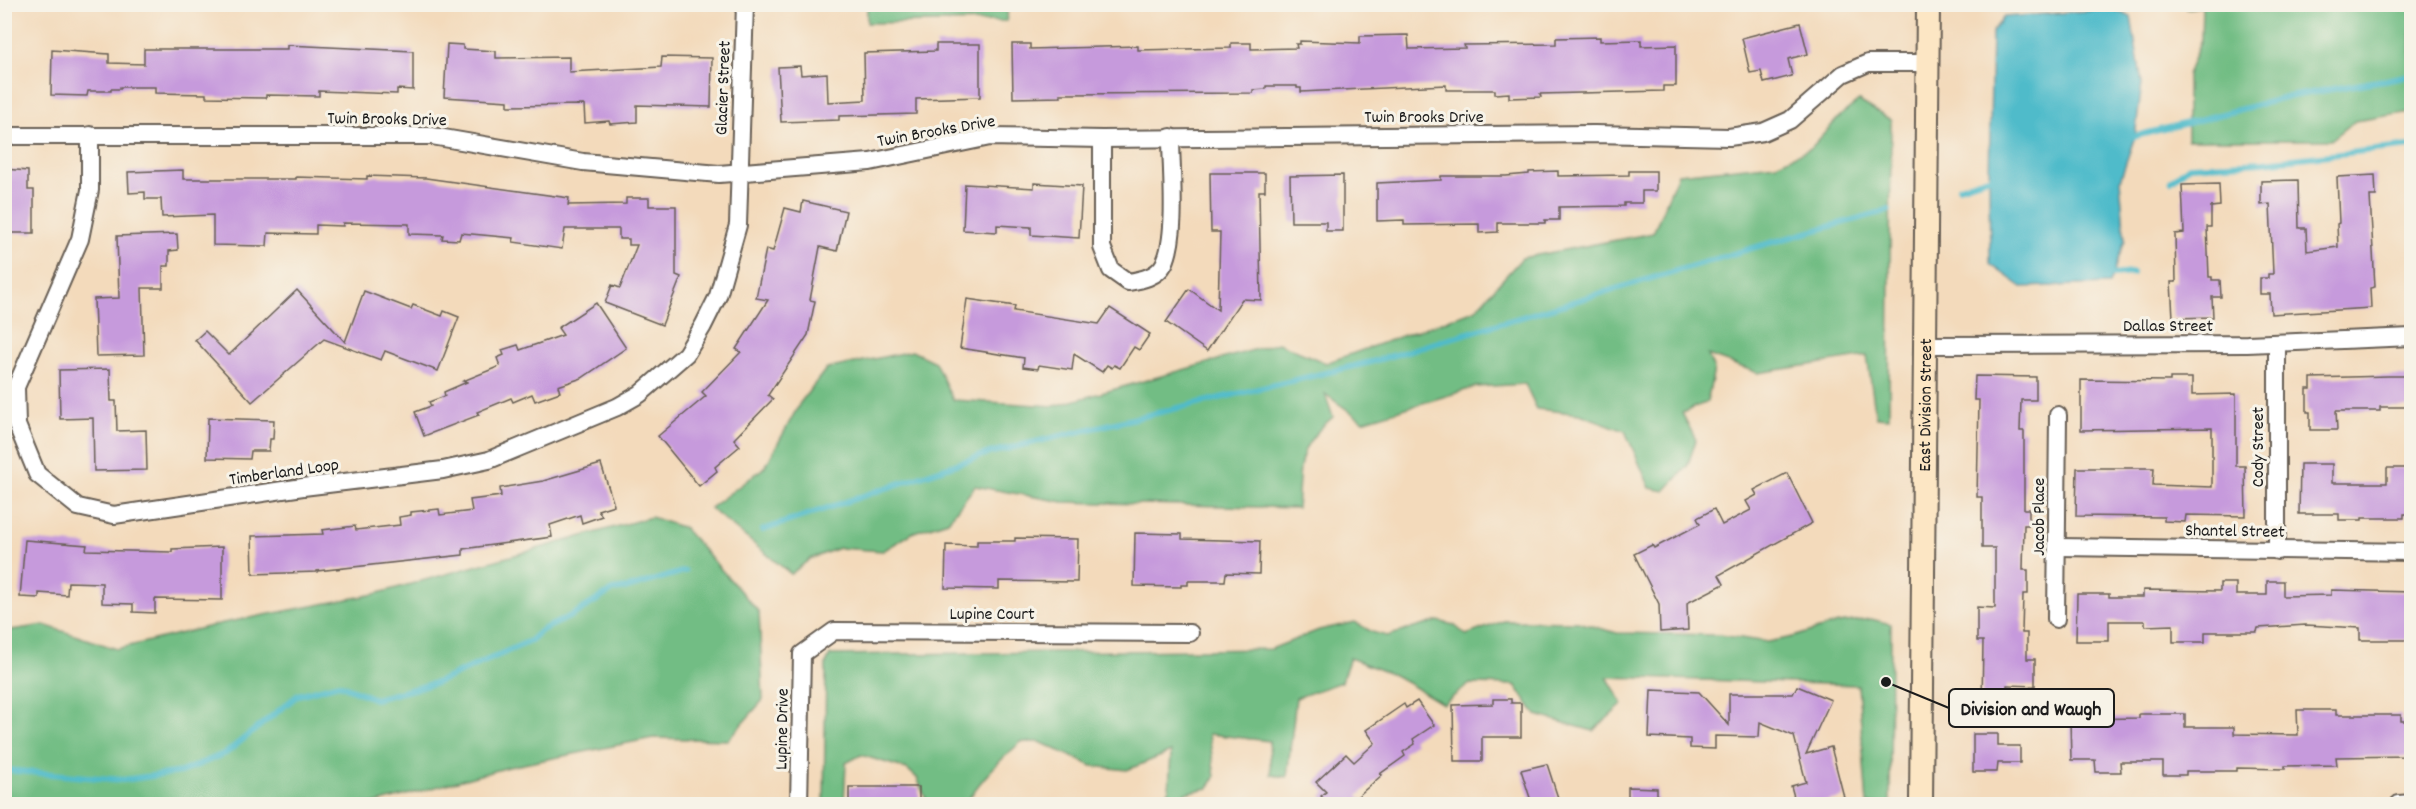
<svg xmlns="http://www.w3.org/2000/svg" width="2416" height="809" font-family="Dekko,sans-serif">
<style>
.forest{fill:#72bd84;stroke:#476c50;stroke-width:1.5}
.water{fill:#4fbbca;stroke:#366c73;stroke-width:1.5}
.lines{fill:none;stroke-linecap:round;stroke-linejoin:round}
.stream{stroke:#4fbbca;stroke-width:6}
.building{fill:#c69adc}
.street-casing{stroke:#675e54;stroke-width:20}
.secondary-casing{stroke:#675e54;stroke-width:26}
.street{stroke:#fff;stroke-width:16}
.secondary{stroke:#fce6c4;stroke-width:22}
.labels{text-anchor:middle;stroke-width:6;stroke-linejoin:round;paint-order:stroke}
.street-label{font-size:18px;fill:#1c1c1c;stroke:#f7f3e8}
.leader{fill:none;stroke:#1c1c1c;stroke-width:2}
.callout-dot{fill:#1c1c1c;stroke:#f7f3e8;stroke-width:2}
.callout{fill:#f7f3e8;stroke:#1c1c1c;stroke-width:2}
.callout-label{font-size:20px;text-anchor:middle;font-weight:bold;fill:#1c1c1c}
</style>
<rect width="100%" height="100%" fill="#f7f3e8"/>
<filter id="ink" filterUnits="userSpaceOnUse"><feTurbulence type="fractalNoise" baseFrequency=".0167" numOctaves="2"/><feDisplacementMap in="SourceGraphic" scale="12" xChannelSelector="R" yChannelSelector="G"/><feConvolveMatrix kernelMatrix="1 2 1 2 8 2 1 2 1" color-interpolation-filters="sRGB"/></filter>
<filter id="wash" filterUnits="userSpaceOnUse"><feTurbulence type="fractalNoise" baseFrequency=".008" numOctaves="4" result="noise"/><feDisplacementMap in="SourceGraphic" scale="24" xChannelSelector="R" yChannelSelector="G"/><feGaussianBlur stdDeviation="1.35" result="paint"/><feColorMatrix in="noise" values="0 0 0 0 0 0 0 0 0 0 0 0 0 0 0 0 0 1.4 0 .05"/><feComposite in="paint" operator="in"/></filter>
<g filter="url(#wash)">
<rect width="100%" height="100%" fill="#f3dabb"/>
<g class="forest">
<path d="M2187,4L2411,5V112L2355,121L2331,140H2187V75L2201,40L2202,6L2186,9Z"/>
<path d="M867,5H1008L1007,21L867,23Z"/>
<path d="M1859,101L1891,120L1889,418L1876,417L1867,356L1758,373L1708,355L1714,370L1707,402L1682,413L1696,440L1687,467L1665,491L1650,488L1625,431L1580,414L1537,409L1525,384L1476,387L1363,421L1325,394L1333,417C1295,449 1301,462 1297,508L1063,502L975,486L948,521L914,532L883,551L839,548L810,559L791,574L710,508L765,467L800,403L826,369L912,351L935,362L953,400L1055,406L1278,343L1326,363L1475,310L1522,258L1653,233L1678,174L1776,164L1811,148L1841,115Z"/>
<path d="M651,517L684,528L759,612L763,700L728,740L653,738L509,767L374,804H5V631L44,625L117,649L223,623L375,594Z"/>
<path d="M1871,619L1891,624L1890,804H1867L1858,685L1607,677L1623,704L1593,731L1536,715L1515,685L1470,684L1443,704L1398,677L1350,658L1341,682L1296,698L1287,777L1271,775L1269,741L1209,734L1215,777L1208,788L1185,793L1184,804H1160L1169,789L1171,752L1127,770L1092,766L1040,742H1021C1000,760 979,780 966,804H928L917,778L907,769L861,755L846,763L844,804H824L826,664L830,655L1271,649L1319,630L1355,622L1372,632L1387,636L1438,621L1454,625L1466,635L1504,621L1578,622L1617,633L1720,635L1768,642L1793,637L1838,623Z"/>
</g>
<path class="water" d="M2112,9L2131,17L2142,84L2135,136L2120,180L2125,240L2109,284L2022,287L1990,264L1989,178L1992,32L2004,17Z"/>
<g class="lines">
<g class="stream">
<path d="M2128,138L2293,96L2412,75"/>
<path d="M2171,181L2189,166L2264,162L2412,146"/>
<path d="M1959,187L1994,176"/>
<path d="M2112,275L2133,273"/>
<path d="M763,530L989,453L1371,362L1766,244L1889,210"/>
<path d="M4,770L123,780L181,772L226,753L298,695L339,684L375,699L436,683L530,641L542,630L573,615L613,590L628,588L685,571"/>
</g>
</g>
<g id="blocks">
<g class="building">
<path d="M1800,23L1808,54L1788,59L1792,76L1764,83L1761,71L1750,73L1742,38Z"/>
<path d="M1408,35L1409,49L1465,48L1464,45L1556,44V38L1600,37V41L1641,40V46L1676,45V86H1663V91L1540,94L1541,97L1509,98V93L1495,94V90H1446V85L1301,92V88H1297V86H1266V89L1253,90V93L1060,94L1061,97L1013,98L1012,44H1030V49L1138,46V50L1231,48V43H1251V49L1297,48L1296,44H1300V41L1360,43V36Z"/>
<path d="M447,44L463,45V49L496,51V58L569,57V72L661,67L662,57L712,58L711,107L637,105V122L610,124L609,121L585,123L584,105L508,106V101L444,97Z"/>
<path d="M936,44H980V97L916,99V114L839,116V120L781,122L778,67L800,66L801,75L827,73L828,102L865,100L864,53L936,51Z"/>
<path d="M287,45L413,51V90L397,89V94L319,91V96L266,95V98L206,97V94L155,93V87H120V89H111V91H88L87,96L51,95L52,50L109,54V63L144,64V49H287Z"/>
<path d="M4,169L28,171V190H34V233H4Z"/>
<path d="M183,170V179H296V177L367,179V176L426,178L569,198L568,205L626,204V198H649V206H676V275L681,277L662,325L605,303L612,285L620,288L637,245H629V239H619V229H565L562,249L513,242L514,238L461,233L459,240L442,239L443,235L409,234V224L343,223V226L316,225V234L268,233L267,246L213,245V215L162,217L161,199H145V192L129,193L128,172Z"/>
<path d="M1558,171V176L1629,175V171H1656V191H1642V203H1624V206L1559,207V220H1545V223H1498V232L1479,233V224L1404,225V220L1377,221V183L1441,180V176H1506L1529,174V172Z"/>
<path d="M1210,173H1265V191H1259L1261,300L1242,299L1207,351L1166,322L1189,289L1218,310L1220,232H1211Z"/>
<path d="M1343,175V231H1326V222H1291L1290,176Z"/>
<path d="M2375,175L2376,196H2370L2375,287L2370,288L2371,308L2271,314L2270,294H2260V278H2268V274H2273L2270,204L2261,205V181L2298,180L2299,228H2306L2307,251L2338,247L2337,224L2339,223L2337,177Z"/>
<path d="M1034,183L1082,186L1079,238L1031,235V227L997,225V232L963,230L965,184L1034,188Z"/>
<path d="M2219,184L2220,206L2211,207V227H2207L2209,277H2212V280H2220L2221,297H2212L2213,317L2173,318L2171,282H2176L2175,234L2184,233L2182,185Z"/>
<path d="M803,201L846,211L837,251L820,247L810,300L815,301L808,335L768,395L773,399L734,439L740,446L715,467L717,471L699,486L658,436L706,396L702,392L741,352L736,349L768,300L756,298L766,249L773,251L785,208L801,212Z"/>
<path d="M177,234L178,250L169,251V266H163V288H142L144,355L96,356L94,299L119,298L117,236Z"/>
<path d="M297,290L345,342L364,291L411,309L413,305L442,316L444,311L459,317L438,371L385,351L381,360L324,339L252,402L195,340L205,331L229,355Z"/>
<path d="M967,299L1015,306L1014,311L1099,324L1110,308L1150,334L1139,350L1134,347L1120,368L1114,365L1112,368L1107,365L1102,372L1074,354L1072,370L1039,365L1038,369L1023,367L1024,358L960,348Z"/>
<path d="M596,303L626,348L582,378L558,386L560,392L535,401L532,394L513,402L511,398L477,412L479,415L424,436L415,412L431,406L429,402L445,396L444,392L467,382L463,381L500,366L497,358L504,355L502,350L518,345L520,350L563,335L558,328Z"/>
<path d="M110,369L111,401H116L117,431L146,430L147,470L94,471L93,418L60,419L59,370Z"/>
<path d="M1975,376L2036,377V400H2021L2020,431H2024V509H2029V525H2024L2023,570H2028V594H2023L2022,633H2027V659H2035V686L2007,685V703H1982L1983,641H1977V607L1995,608V548H1982V497H1977L1979,400H1974Z"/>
<path d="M2388,376H2412V407H2380V411H2336L2337,430H2310V412H2307V389H2311V378Z"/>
<path d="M2170,378H2192V395L2236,394V466H2245L2246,516L2186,515L2185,522L2164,521V517L2076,516L2077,468H2154L2153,485L2212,487V428L2081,430V380L2170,381Z"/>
<path d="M208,418L274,420L273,439H270L269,451H251L250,459L207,458Z"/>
<path d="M601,464L614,505L598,510L602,516L582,523L580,515L550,525L552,537L463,549V555L317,571V572L253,574L252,536L323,534L322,530L355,526L356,530L400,525L399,517L411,515V512L439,509L440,515L472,511L470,500L501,496L500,488L543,481Z"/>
<path d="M2300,464H2332V483H2387V468H2412V514H2404V518H2362V520H2339V514H2299Z"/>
<path d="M1787,473L1812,523L1719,575L1724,584L1687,603L1688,630L1660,632L1659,604L1634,554L1652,545L1654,548L1700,524L1697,518L1714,509L1722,525L1751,510L1746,501L1757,495L1754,490Z"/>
<path d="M1135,533L1182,534V539L1260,541L1259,574L1226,573L1225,581H1188V585H1181V587L1134,586Z"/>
<path d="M1015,538L1078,539L1077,582L999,581V589L945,588L946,545L977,546V541H1015Z"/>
<path d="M25,540L87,545L86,550L172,552V549L222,547V600L155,599V613L133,612V604L102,603V583L68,582L67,595L39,593V598L20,597Z"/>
<path d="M2267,581H2283V596L2331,595V590L2412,592V640H2360V628L2306,625L2258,628L2257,632H2205V642H2173V625L2145,626V621H2109V641H2076L2077,594H2109V597H2143V590L2220,591V583H2236V595H2267Z"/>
<path d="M1797,686L1831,700L1806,754L1831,747L1844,797L1816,804H1796L1791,786L1806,782L1794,736L1760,722L1759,737L1715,736V749L1690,748V739L1649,737L1651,690L1699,692L1729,725V694H1793Z"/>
<path d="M1493,699H1511V703H1521V737H1482V761H1454L1453,705L1493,704Z"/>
<path d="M1417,701L1434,725L1413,739L1415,744L1403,752L1405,756L1380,774L1382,775L1358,796L1366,804H1329L1321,796L1326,792L1316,782L1346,754L1354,762L1375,743L1366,730L1404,704L1406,708Z"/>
<path d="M2297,710H2336V715H2401V721H2412V756L2336,757L2337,765L2285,766V769L2237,768V771H2186V775H2163V762H2120L2121,772H2096L2095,760H2071L2070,719L2139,718V714H2185V727H2234V734L2298,735Z"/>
<path d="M1973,734H1998V746H2020V763H1998L1997,772H1973Z"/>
<path d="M1547,764L1560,804H1532L1521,770Z"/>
<rect x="849" y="787" width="70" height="17"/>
<path d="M1628,787L1657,788V804H1628Z"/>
</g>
</g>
</g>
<g filter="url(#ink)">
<use href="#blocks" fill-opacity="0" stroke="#675e54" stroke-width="1.5"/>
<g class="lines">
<g class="street-casing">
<g id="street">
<path d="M90,135V190L80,239L16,387L17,425L37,474L78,507L114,515L303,487L443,470L489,460L617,407L640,394L686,354L703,326L718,296L738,225L745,4"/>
<path d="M4,136H432L583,162L719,174L870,162L990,137L1102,139L1594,134L1729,137L1763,132L1790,120L1843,74L1868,63H1928"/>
<path d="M1102,139V247L1111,270L1128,282C1141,280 1157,277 1164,264C1178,236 1171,170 1171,137"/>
<path d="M2277,343V551"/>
<path d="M1924,345L2247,344L2412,337"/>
<path d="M2058,547L2412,552"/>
<path d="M2056,619L2058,415"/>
<path d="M799,804L802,654L834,631L1190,633"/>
<path d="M2399,804L2412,803"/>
</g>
</g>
<g class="secondary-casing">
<g id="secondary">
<path id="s1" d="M1921,804L1928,4"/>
</g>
</g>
<use href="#street" class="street"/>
<use href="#secondary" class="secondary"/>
</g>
</g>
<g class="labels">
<g class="street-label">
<text transform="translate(722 88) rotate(-88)" y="6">Glacier Street</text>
<text x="1424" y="122">Twin Brooks Drive</text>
<text transform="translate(387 118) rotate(1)" y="6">Twin Brooks Drive</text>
<text transform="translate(936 130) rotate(-10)" y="6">Twin Brooks Drive</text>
<text x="2168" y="331">Dallas Street</text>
<text dy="6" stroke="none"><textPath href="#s1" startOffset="399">East Division Street</textPath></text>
<text transform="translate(2257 447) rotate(-90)" y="6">Cody Street</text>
<text transform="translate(284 471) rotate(-8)" y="6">Timberland Loop</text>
<text transform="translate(2038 517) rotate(-90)" y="6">Jacob Place</text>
<text transform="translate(2235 530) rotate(1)" y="6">Shantel Street</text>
<text x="992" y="619">Lupine Court</text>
<text transform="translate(781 729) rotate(-89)" y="6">Lupine Drive</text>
</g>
</g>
<path class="leader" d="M1886 682L1949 708"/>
<circle class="callout-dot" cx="1886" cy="682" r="6"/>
<rect class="callout" x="1949" y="689" width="165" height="38" rx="6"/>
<g class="callout-label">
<text x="2031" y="715">Division and Waugh</text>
</g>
<rect width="2416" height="809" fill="none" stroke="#f7f3e8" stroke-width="24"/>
</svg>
